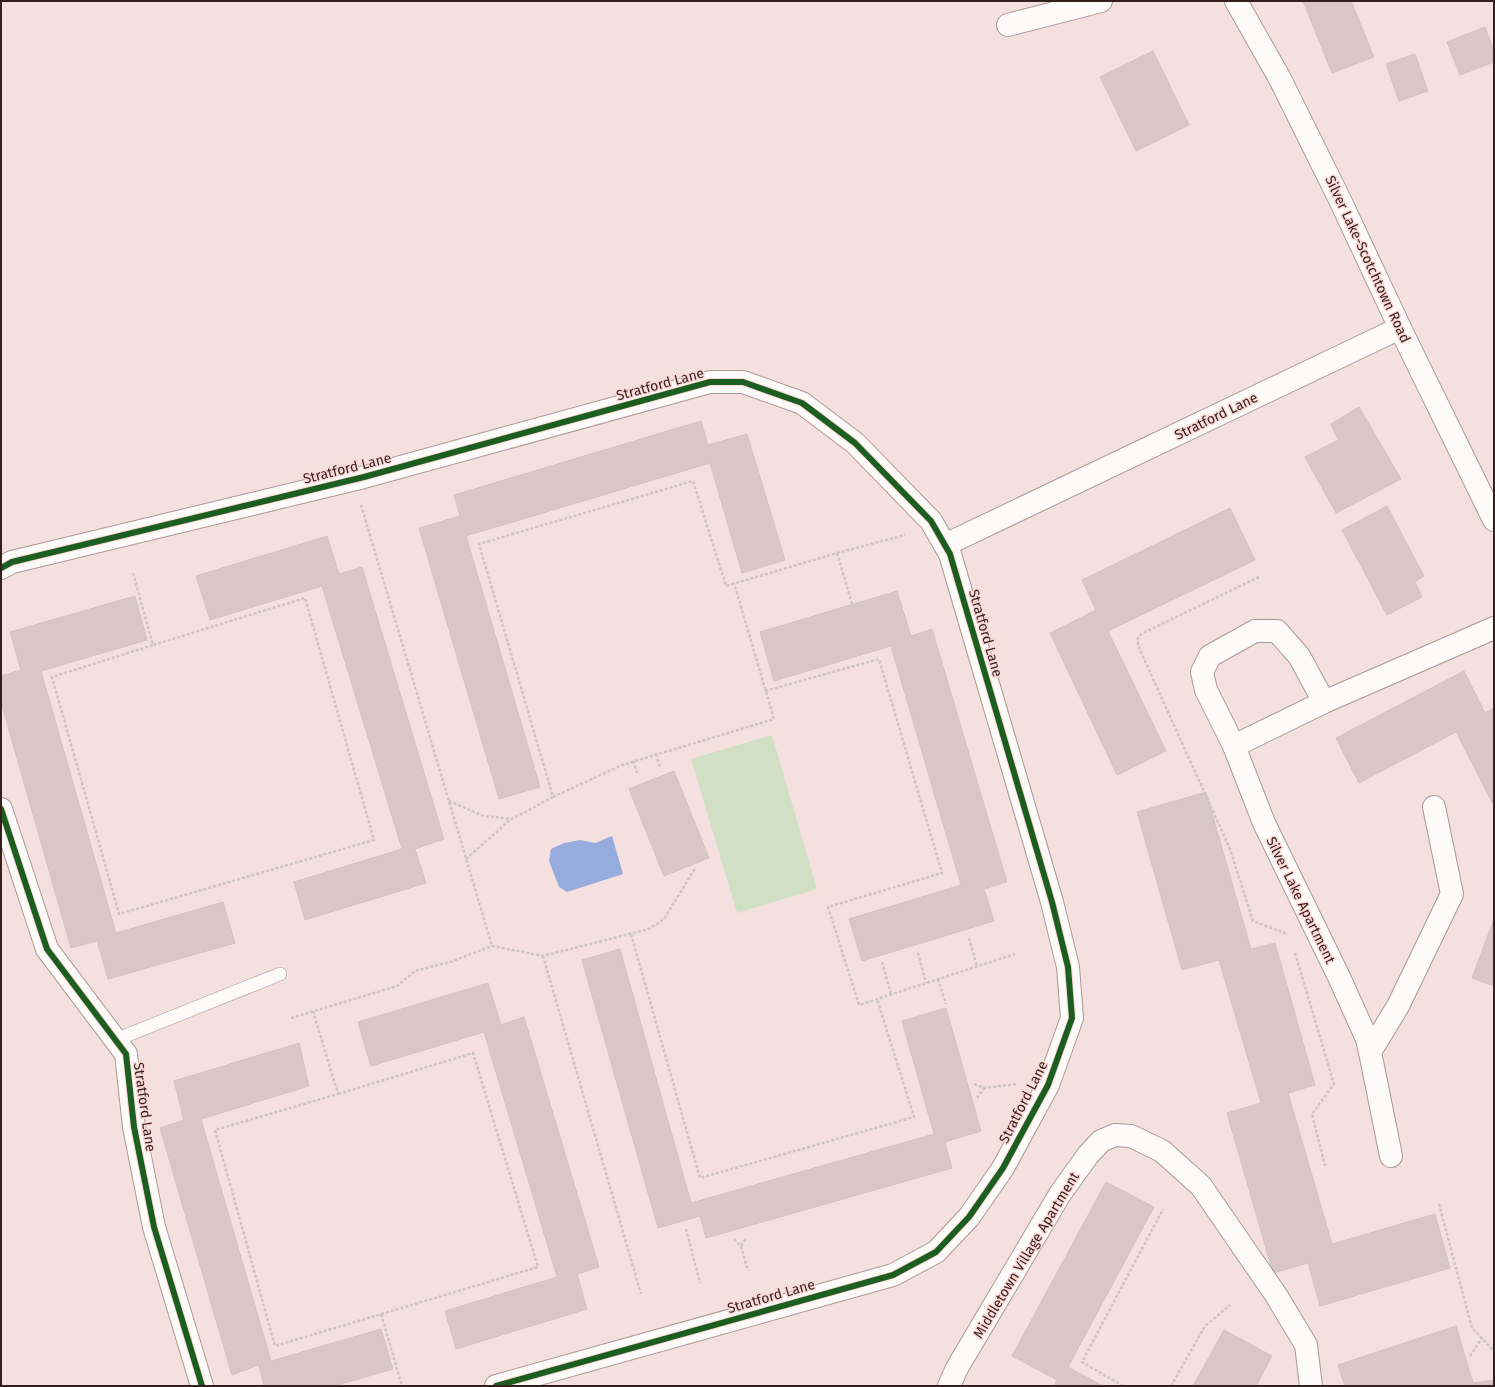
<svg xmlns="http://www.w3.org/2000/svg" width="1495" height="1387" font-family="'Fira Sans',sans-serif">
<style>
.green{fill:#d1dfc5}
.water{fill:#96acdc}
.building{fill:#d9c7c8;stroke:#d3c1c2}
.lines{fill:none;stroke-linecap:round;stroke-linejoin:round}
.service-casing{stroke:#aa9897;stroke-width:14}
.minor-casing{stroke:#aa9897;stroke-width:24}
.tertiary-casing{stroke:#aa9897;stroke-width:24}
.path{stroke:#cdc5c4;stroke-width:2.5;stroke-dasharray:3 2;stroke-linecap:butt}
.service{stroke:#fdfafa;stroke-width:13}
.minor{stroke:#fdfafa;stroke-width:22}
.tertiary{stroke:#fdfafa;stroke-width:22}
.cycleway-casing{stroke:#fcd9d7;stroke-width:8}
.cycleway{stroke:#1b5e20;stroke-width:6}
.labels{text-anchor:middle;stroke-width:3;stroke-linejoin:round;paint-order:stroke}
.street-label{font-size:14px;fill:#341f1e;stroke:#fcd9d7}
</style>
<rect width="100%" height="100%" fill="#f4e1df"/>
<path class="green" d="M772,735L817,889L737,913L691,759Z"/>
<path class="water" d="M612,836L623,874L567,892L559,887L549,861L551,849L564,843L580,840L595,843Z"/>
<g class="building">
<path d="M1303,1H1351L1374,57L1332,73Z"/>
<path d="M1485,27L1494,51V62L1460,75L1447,42Z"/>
<path d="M1153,51L1189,125L1136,151L1100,77Z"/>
<path d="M1415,54L1428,91L1399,101L1386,64Z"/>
<path d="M1359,407L1401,479L1336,513L1305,457L1338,440L1331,424Z"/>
<path d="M701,421L708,445L747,434L785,560L742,573L710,463L466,536L540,787L499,799L419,528L460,516L454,495Z"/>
<path d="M1387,506L1424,576L1415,582L1422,597L1387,615L1342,530Z"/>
<path d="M1230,508L1255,560L1108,631L1166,751L1117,775L1050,633L1096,610L1082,580Z"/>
<path d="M327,536L339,574L362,567L444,839L415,849L426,883L305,920L294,882L402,849L322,586L210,620L196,576Z"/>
<path d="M897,591L911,636L932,629L1007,882L984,889L994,921L862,961L849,919L961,885L891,646L774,681L760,632Z"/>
<path d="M135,596L147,640L41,671L116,933L223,902L235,943L108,979L97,941L71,948L1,702V676L21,670L10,632Z"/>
<path d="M1464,671L1485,713L1494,708V806L1456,732L1359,783L1336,738Z"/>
<path d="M674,771L709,858L664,876L629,789Z"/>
<path d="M1206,792L1251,949L1275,943L1315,1085L1288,1093L1332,1244L1435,1214L1450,1268L1320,1306L1308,1263L1273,1273L1227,1113L1261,1103L1219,960L1182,970L1137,812Z"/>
<path d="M1494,919V986L1472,978Z"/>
<path d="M620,949L691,1203L934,1134L902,1021L946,1008L981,1131L945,1142L952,1168L706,1238L700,1216L658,1228L582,960Z"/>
<path d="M488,983L501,1025L524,1017L599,1267L577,1274L587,1309L456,1349L445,1311L557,1277L484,1032L371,1066L358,1022Z"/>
<path d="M299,1043L309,1086L201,1119L271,1361L381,1329L393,1369L334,1386H264L259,1365L232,1375L160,1128L184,1120L174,1081Z"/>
<path d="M1106,1182L1154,1207L1068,1367L1103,1386H1054L1057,1380L1012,1356Z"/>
<path d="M1456,1326L1473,1383L1494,1380V1386H1345L1338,1365Z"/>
<path d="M1224,1330L1272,1356L1256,1386H1193Z"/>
</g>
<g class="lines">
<g class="service-casing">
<path id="service" d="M115,1040L280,974"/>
</g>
<g class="minor-casing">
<g id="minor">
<path d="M1008,25L1101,1"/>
<path d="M945,545L1400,328"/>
<path d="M1,568L12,562L364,477L710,382H743L802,403L855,443L931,521L950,554L1052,902L1068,967L1072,1018L1048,1085L1003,1168L969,1217L936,1252L893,1275L496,1386"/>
<path d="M1324,702L1299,656L1277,631H1255L1210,656L1202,672L1206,690L1234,746L1264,823L1339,977L1367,1039L1370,1052"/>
<path d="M1234,746L1324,702L1494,628"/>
<path d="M1,809L47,949L126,1054L134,1127L154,1227L202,1386"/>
<path d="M1391,1156L1370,1052L1398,1006L1452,894L1434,807"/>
<path d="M949,1386L957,1368L1060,1194L1088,1155L1101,1141L1115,1135L1131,1136L1162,1151L1201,1186L1276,1295L1306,1345L1311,1386"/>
</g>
</g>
<g class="tertiary-casing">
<path id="tertiary" d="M1236,1L1279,77L1340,200L1400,328L1494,520"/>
</g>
<g class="path">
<path d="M361,505L492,946L543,956L649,929L664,919L696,867"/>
<path d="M837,553L853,607"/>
<path d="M133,573L153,645L305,598L374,840L119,914L52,677L153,645"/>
<path d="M1259,577L1141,634L1137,640L1140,650L1230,849L1253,921L1287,934"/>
<path d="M765,691L879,659L942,873L828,907L859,1005L1015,954"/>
<path d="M656,754L660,768"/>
<path d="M633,761L637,773"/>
<path d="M553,797L622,765L774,719L734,583"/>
<path d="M449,801L484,816L512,819L553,797L479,544L693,481L726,586L837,553L905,535"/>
<path d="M466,859L511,819"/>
<path d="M631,934L700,1178L914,1117L877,999"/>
<path d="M969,938L977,966"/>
<path d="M918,953L926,983"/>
<path d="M1295,953L1334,1084L1312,1114L1325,1166"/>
<path d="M543,956L641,1294"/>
<path d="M882,962L891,994"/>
<path d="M938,979L946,1004"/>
<path d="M313,1011L338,1094L215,1130L275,1346L538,1267L473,1053L338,1094"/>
<path d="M291,1018L397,986L415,971L450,962L492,946"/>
<path d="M974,1084L984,1088L1017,1084"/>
<path d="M977,1098L984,1088"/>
<path d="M1439,1204L1472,1328L1494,1351"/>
<path d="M686,1229L700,1283"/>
<path d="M734,1239L741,1246L748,1271"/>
<path d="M741,1246L746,1238"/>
<path d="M381,1314L402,1386"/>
<path d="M1470,1356L1482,1338"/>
<path d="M361,1385V1386"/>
<path d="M1123,1386L1082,1362L1163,1209"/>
<path d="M1171,1386L1205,1326L1230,1305"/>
</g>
<use href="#service" class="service"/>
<use href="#minor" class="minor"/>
<use href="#tertiary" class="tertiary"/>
<g class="cycleway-casing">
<g id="cycleway">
<path d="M1,568L12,562L364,477L710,382H743L802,403L855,443L931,521L950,554L1052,902L1068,967L1072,1018L1048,1085L1003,1168L969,1217L936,1252L893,1275L496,1386"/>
<path d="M1,809L47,949L126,1054L134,1127L154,1227L202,1386"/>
</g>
</g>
<use href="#cycleway" class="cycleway"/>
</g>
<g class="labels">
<g class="street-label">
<text transform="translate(1368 259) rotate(65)" y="5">Silver Lake-Scotchtown Road</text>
<text transform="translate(660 384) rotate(-15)" y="5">Stratford Lane</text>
<text transform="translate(1216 416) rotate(-26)" y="5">Stratford Lane</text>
<text transform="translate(347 468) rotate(-14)" y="5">Stratford Lane</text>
<text transform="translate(986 633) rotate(74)" y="5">Stratford Lane</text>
<text transform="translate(1301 900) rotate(64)" y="5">Silver Lake Apartment</text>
<text transform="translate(1023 1102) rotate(-63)" y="5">Stratford Lane</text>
<text transform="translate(145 1107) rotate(82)" y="5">Stratford Lane</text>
<text transform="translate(1026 1255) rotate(-59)" y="5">Middletown Village Apartment</text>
<text transform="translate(771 1296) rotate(-16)" y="5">Stratford Lane</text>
</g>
</g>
<rect width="1495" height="1387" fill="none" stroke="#341f1e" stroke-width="4"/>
</svg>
